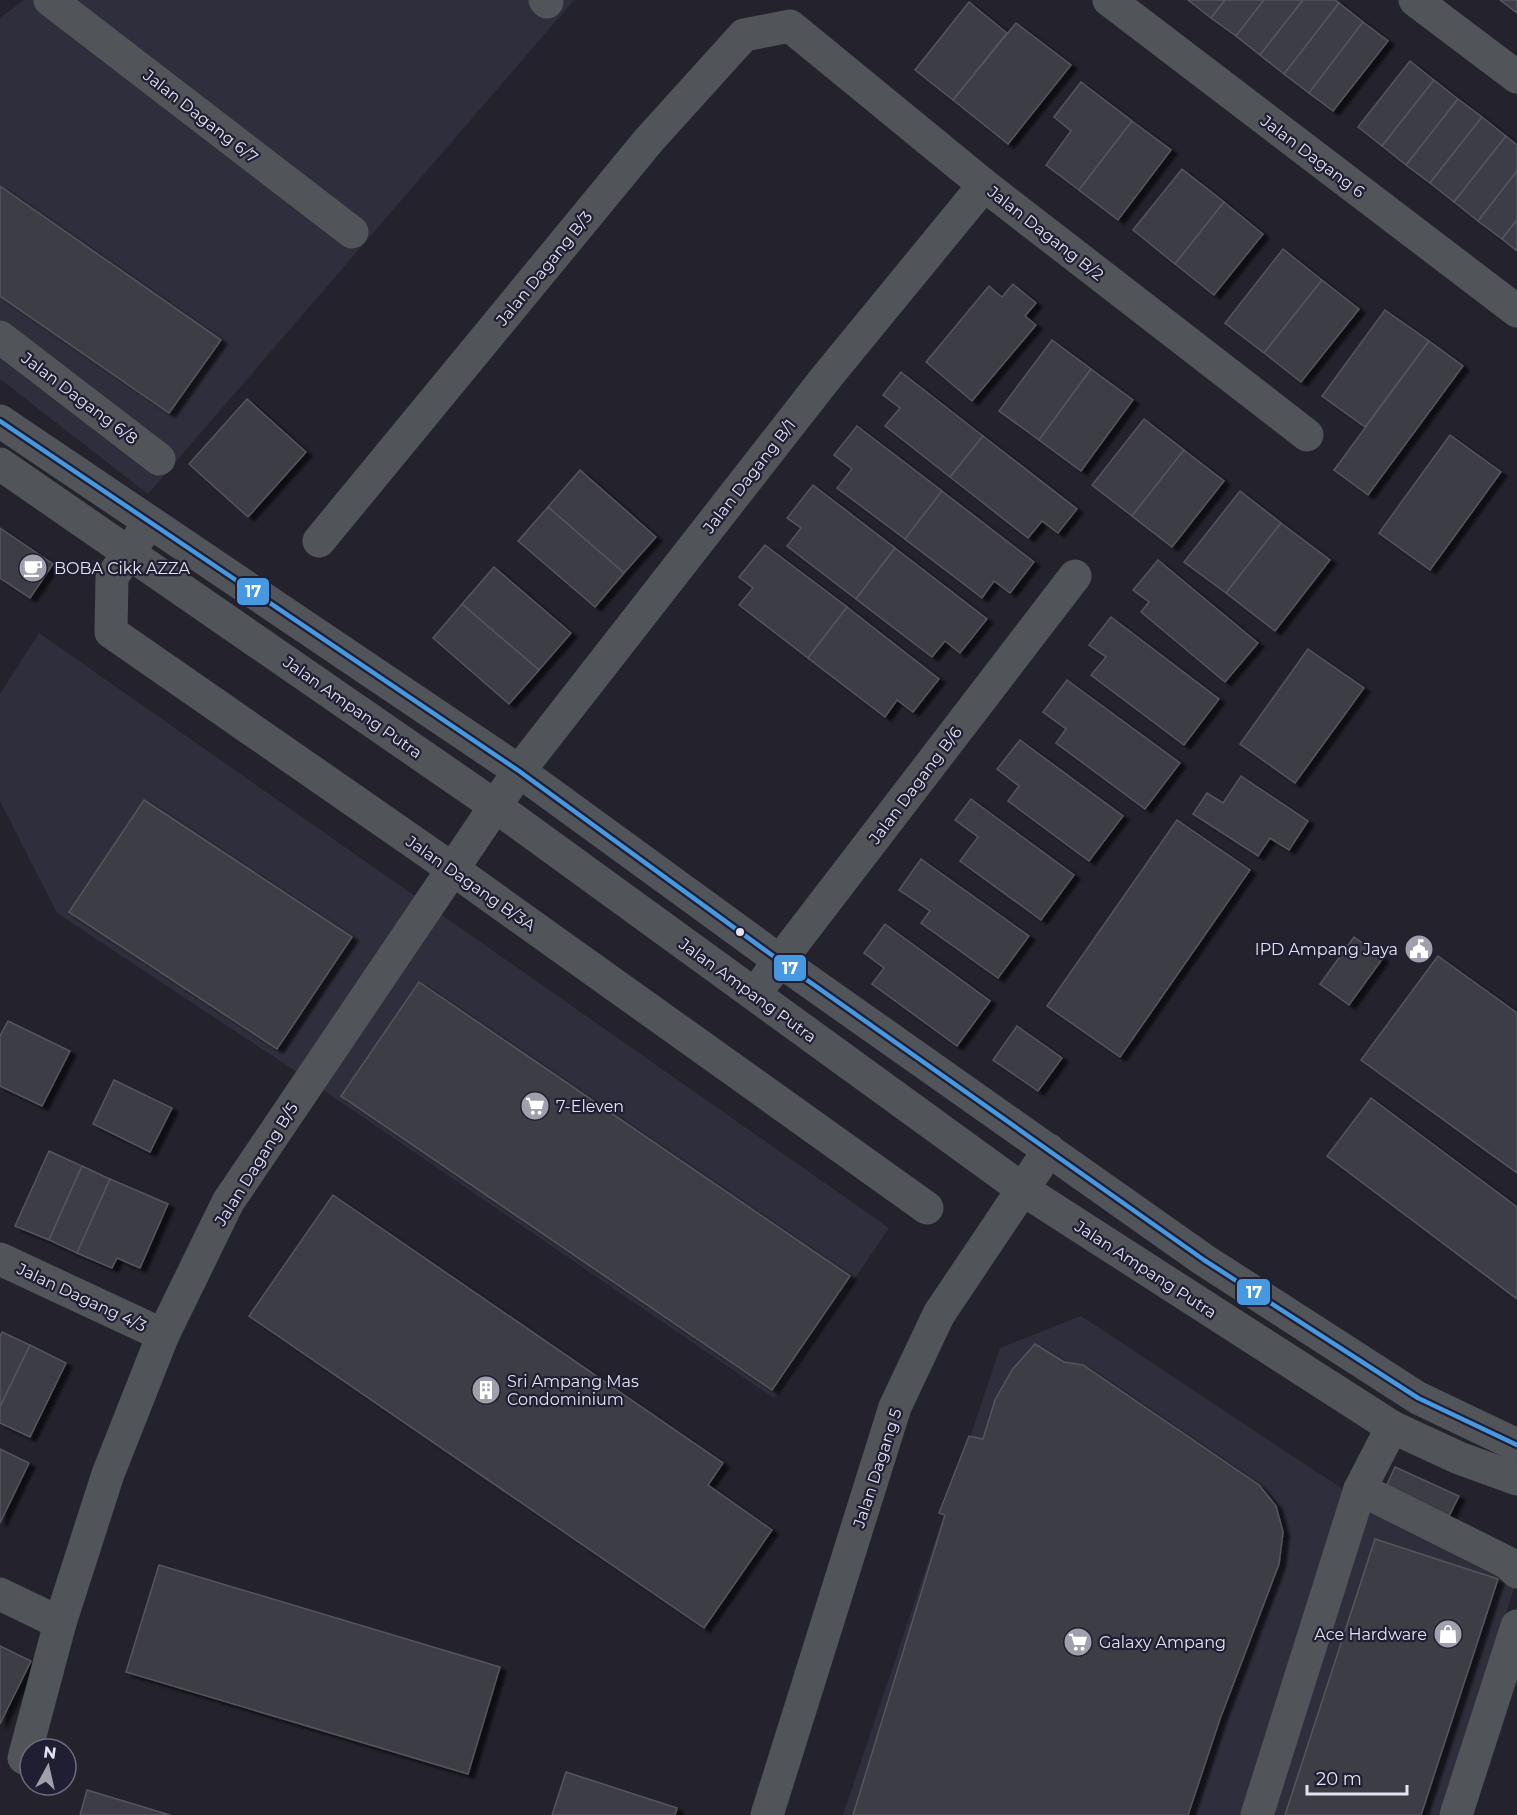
<svg xmlns="http://www.w3.org/2000/svg" width="1517" height="1815" font-family="Montserrat,sans-serif">
<style>
.commercial{fill:#2f2e3d}
.building{fill:#3d3d45;stroke:#55545d;stroke-width:1.5;filter:url(#shadow)}
.lines{fill:none;stroke-linecap:round;stroke-linejoin:round}
.minor{stroke:#515458;stroke-width:33}
.bus-1-casing{stroke:#201e32;stroke-width:9}
.bus-1{stroke:#4699e1;stroke-width:4.5}
.bus-dot{fill:#e3e3f1;stroke:#201e32;stroke-width:2}
.labels{text-anchor:middle;stroke-width:4.5;stroke-linejoin:round;paint-order:stroke}
.street-label{font-size:16px;fill:#e3e3f1;stroke:#201e32}
.poi-label{font-size:16px;fill:#e3e3f1;stroke:#201e32;text-anchor:start}
.line-badge{stroke:#201e32;stroke-width:2}
.badge-label{font-size:16px;text-anchor:middle;font-weight:bold;fill:#fff}
</style>
<defs>
<filter id="shadow"><feDropShadow dx="6" dy="4" stdDeviation="1.5" flood-color="#0009"/></filter>
</defs>
<rect width="100%" height="100%" fill="#24232d"/>
<g class="commercial">
<path d="M24,0H574L148,494L0,379V18Z"/>
<path d="M39,633L889,1228L774,1398L294,1070L57,913L0,801V694Z"/>
<path d="M1081,1316L1367,1505L1499,1572L1514,1588L1442,1815H843L1000,1348Z"/>
</g>
<g class="building">
<path d="M1188,0H1225L1211,18Z"/>
<path d="M1225,0H1264L1236,36L1211,18Z"/>
<path d="M1264,0H1303L1260,55L1236,36Z"/>
<path d="M1303,0H1335L1339,3L1284,74L1260,55Z"/>
<path d="M1500,0H1517V13Z"/>
<path d="M969,2L1007,33L953,100L915,70Z"/>
<path d="M1339,3L1363,22L1309,93L1284,74Z"/>
<path d="M1363,22L1388,41L1333,111L1309,93Z"/>
<path d="M1016,23L1071,65L1008,144L953,100Z"/>
<path d="M1410,61L1434,80L1382,146L1358,127Z"/>
<path d="M1434,80L1458,99L1406,165L1382,146Z"/>
<path d="M1081,82L1132,121L1079,190L1046,165L1071,131L1054,117Z"/>
<path d="M1458,99L1482,117L1430,183L1406,165Z"/>
<path d="M1482,117L1506,136L1454,202L1430,183Z"/>
<path d="M1132,121L1171,150L1118,220L1079,190Z"/>
<path d="M1506,136L1517,145V171L1478,221L1454,202Z"/>
<path d="M1182,169L1224,202L1175,264L1133,230Z"/>
<path d="M1517,171V220L1502,239L1478,221Z"/>
<path d="M0,186L221,340L169,413L0,296Z"/>
<path d="M1224,202L1263,234L1214,295L1175,264Z"/>
<path d="M1517,220V251L1502,239Z"/>
<path d="M1283,249L1322,280L1264,353L1225,323Z"/>
<path d="M1322,280L1359,309L1301,382L1264,353Z"/>
<path d="M1013,284L1036,303L1025,316L1036,325L972,401L926,362L989,286L1002,297Z"/>
<path d="M1385,310L1429,341L1365,427L1322,396Z"/>
<path d="M1052,340L1091,369L1039,440L999,411Z"/>
<path d="M1429,341L1463,366L1368,495L1334,470Z"/>
<path d="M1091,369L1133,400L1081,471L1039,440Z"/>
<path d="M901,372L983,436L950,477L885,426L900,408L883,395Z"/>
<path d="M247,399L306,452L248,517L189,464Z"/>
<path d="M1144,419L1184,450L1132,516L1092,485Z"/>
<path d="M857,426L942,491L905,539L837,488L852,469L834,455Z"/>
<path d="M1450,435L1501,472L1430,570L1379,533Z"/>
<path d="M983,436L1077,509L1058,533L1042,521L1028,538L950,477Z"/>
<path d="M1184,450L1224,481L1172,547L1132,516Z"/>
<path d="M580,470L656,537L624,573L548,507Z"/>
<path d="M813,485L895,548L856,599L787,546L801,528L787,518Z"/>
<path d="M942,491L1034,562L1010,593L994,581L982,598L905,539Z"/>
<path d="M1240,491L1281,523L1226,593L1184,562Z"/>
<path d="M548,507L624,573L595,607L518,541Z"/>
<path d="M1281,523L1330,560L1275,631L1226,593Z"/>
<path d="M0,528L53,564L30,598L0,578Z"/>
<path d="M765,545L847,607L808,658L739,605L753,588L739,577Z"/>
<path d="M895,548L987,619L960,653L945,641L932,657L856,599Z"/>
<path d="M1158,560L1258,643L1225,682L1141,612L1149,602L1133,590Z"/>
<path d="M494,567L571,633L539,670L462,604Z"/>
<path d="M462,604L539,670L509,704L433,638Z"/>
<path d="M847,607L939,679L913,712L897,700L885,717L808,658Z"/>
<path d="M1111,617L1219,699L1184,745L1091,675L1106,657L1089,645Z"/>
<path d="M1308,649L1364,688L1295,783L1240,744Z"/>
<path d="M1067,680L1180,763L1145,809L1056,743L1066,729L1043,712Z"/>
<path d="M1020,740L1123,816L1089,861L1008,801L1019,786L997,769Z"/>
<path d="M1241,776L1308,821L1289,850L1270,838L1258,856L1193,814L1207,793L1223,803Z"/>
<path d="M971,799L1074,875L1041,920L960,861L978,837L955,820Z"/>
<path d="M144,800L352,937L277,1049L69,912Z"/>
<path d="M1177,820L1250,870L1120,1057L1047,1006Z"/>
<path d="M921,859L1029,936L998,978L921,923L930,911L899,890Z"/>
<path d="M885,924L990,1001L957,1046L872,984L884,968L864,953Z"/>
<path d="M1354,937L1383,958L1349,1005L1320,984Z"/>
<path d="M1438,956L1517,1013V1173L1361,1060Z"/>
<path d="M419,982L850,1276L772,1390L341,1096Z"/>
<path d="M8,1021L70,1051L42,1106L0,1086V1036Z"/>
<path d="M1017,1026L1062,1058L1038,1091L993,1060Z"/>
<path d="M114,1080L172,1108L150,1152L93,1124Z"/>
<path d="M1371,1098L1517,1207V1299L1327,1156Z"/>
<path d="M49,1151L82,1166L49,1240L15,1226Z"/>
<path d="M82,1166L110,1179L77,1253L49,1240Z"/>
<path d="M110,1179L168,1204L140,1268L117,1258L112,1268L77,1253Z"/>
<path d="M333,1195L723,1463L708,1485L772,1530L704,1628L249,1316Z"/>
<path d="M2,1332L30,1345L0,1407V1337Z"/>
<path d="M1035,1344L1064,1362L1083,1365L1259,1485L1276,1506L1283,1532L1279,1564L1220,1719L1188,1815H853L945,1515L939,1513L969,1436L983,1439L995,1400L1012,1370Z"/>
<path d="M30,1345L66,1363L30,1437L0,1423V1407Z"/>
<path d="M0,1449L29,1463L0,1523Z"/>
<path d="M1395,1467L1459,1496L1448,1518L1385,1489Z"/>
<path d="M1375,1539L1498,1579L1421,1815H1285Z"/>
<path d="M159,1565L500,1667L468,1774L126,1672Z"/>
<path d="M0,1646L31,1661L0,1724Z"/>
<path d="M566,1772L677,1808L675,1815H552Z"/>
<path d="M87,1790L170,1815H80Z"/>
</g>
<g class="lines">
<g class="minor">
<path d="M50,0L352,232"/>
<path d="M545,0L547,2"/>
<path d="M1109,0L1517,311"/>
<path d="M1415,0L1517,77"/>
<path d="M0,337L159,459"/>
<path d="M0,421L519,771L780,961L1204,1260L1418,1398L1517,1445"/>
<path d="M0,464L495,806L1022,1189L1392,1427L1459,1458L1517,1479"/>
<path d="M140,536L112,577L111,632L451,868L927,1208"/>
<path d="M319,541L649,140L744,35L790,26L984,185L1307,435"/>
<path d="M766,979L1075,576"/>
<path d="M0,1259L163,1335"/>
<path d="M1360,1489L1508,1563L1517,1572"/>
<path d="M0,1594L60,1623"/>
<path d="M24,1758L60,1623L108,1474L163,1335L228,1202L519,771L825,379L984,185"/>
<path d="M767,1815L895,1407L939,1314L1049,1150"/>
<path d="M1257,1815L1360,1489L1392,1427"/>
<path d="M1456,1815L1517,1626"/>
</g>
<g class="bus-1-casing">
<path id="bus-1" d="M0,421L519,771L780,961L1204,1260L1418,1398L1517,1445"/>
</g>
<use href="#bus-1" class="bus-1"/>
</g>
<defs>
<g id="cafe-disc" transform="scale(1.5)"><circle r="9.5" fill="#a0a0ac" stroke="#201e32"/><path d="M-5.5-4.5H6V0H3Q3 3.5 0 3.5H-2.5Q-5.5 3.5-5.5 0ZM3-3.2v2h1.7v-2ZM-6 4.5H4V6H-6Z" fill="#fff"/></g>
<g id="civic-disc" transform="scale(1.5)"><circle r="9.5" fill="#a0a0ac" stroke="#201e32"/><path d="M-.6-6.5H3V-4.5H.6V-3L4-1V1h2V6H-6V1h2V-1L-.6-3ZM-1.2 2.5V6h2.4V2.5Z" fill="#fff"/></g>
<g id="supermarket-disc" transform="scale(1.5)"><circle r="9.5" fill="#a0a0ac" stroke="#201e32"/><path d="M-6-5.5h2.5l.6 2H6L4.5 2H-2.5L-4.4-4H-6ZM-1.5 3.2a1.3 1.3 0 1 0 .1 0ZM3 3.2a1.3 1.3 0 1 0 .1 0Z" fill="#fff"/></g>
<g id="building-disc" transform="scale(1.5)"><circle r="9.5" fill="#a0a0ac" stroke="#201e32"/><path d="M-4-6H4V6H1V3H-1V6H-4ZM-2.5-4.3h1.7v1.8h-1.7ZM.8-4.3h1.7v1.8H.8ZM-2.5-1h1.7V.8h-1.7ZM.8-1h1.7V.8H.8Z" fill="#fff"/></g>
<g id="shop-disc" transform="scale(1.5)"><circle r="9.5" fill="#a0a0ac" stroke="#201e32"/><path d="M-5-2.5h2.3a2.7 3.5 0 0 1 5.4 0H5L5.5 6h-11ZM-1.5-2.5h3a1.5 2.3 0 0 0-3 0Z" fill="#fff"/></g>
</defs>
<g fill-rule="evenodd">
<use href="#cafe-disc" x="33" y="568"/>
<use href="#civic-disc" x="1419" y="949"/>
<use href="#supermarket-disc" x="535" y="1106"/>
<use href="#building-disc" x="486" y="1390"/>
<use href="#shop-disc" x="1448" y="1634"/>
<use href="#supermarket-disc" x="1078" y="1642"/>
</g>
<circle class="bus-dot" cx="740" cy="932" r="5"/>
<g class="labels">
<g class="street-label">
<text transform="translate(201 116) rotate(38)" y="6">Jalan Dagang 6/7</text>
<text transform="translate(1313 156) rotate(37)" y="6">Jalan Dagang 6</text>
<text transform="translate(1046 233) rotate(38)" y="6">Jalan Dagang B/2</text>
<text transform="translate(544 268) rotate(-51)" y="6">Jalan Dagang B/3</text>
<text transform="translate(80 398) rotate(37)" y="6">Jalan Dagang 6/8</text>
<text transform="translate(749 476) rotate(-52)" y="6">Jalan Dagang B/1</text>
<text transform="translate(353 707) rotate(35)" y="6">Jalan Ampang Putra</text>
<text transform="translate(915 785) rotate(-53)" y="6">Jalan Dagang B/6</text>
<text transform="translate(471 883) rotate(35)" y="6">Jalan Dagang B/3A</text>
<text transform="translate(748 990) rotate(36)" y="6">Jalan Ampang Putra</text>
<text transform="translate(256 1164) rotate(-58)" y="6">Jalan Dagang B/5</text>
<text transform="translate(1146 1269) rotate(33)" y="6">Jalan Ampang Putra</text>
<text transform="translate(82 1297) rotate(25)" y="6">Jalan Dagang 4/3</text>
<text transform="translate(877 1468) rotate(-72)" y="6">Jalan Dagang 5</text>
</g>
<g class="poi-label">
<text x="54" y="574">BOBA Cikk AZZA</text>
<text x="1398" y="955" text-anchor="end">IPD Ampang Jaya</text>
<text x="556" y="1112">7-Eleven</text>
<text x="507" y="1387">Sri Ampang Mas<tspan x="507" dy="18">Condominium</tspan></text>
<text x="1427" y="1640" text-anchor="end">Ace Hardware</text>
<text x="1099" y="1648">Galaxy Ampang</text>
</g>
</g>
<g class="line-badge">
<rect x="236" y="577" width="34" height="29" rx="6" fill="#4699e1"/>
<rect x="773" y="954" width="34" height="28" rx="6" fill="#4699e1"/>
<rect x="1236" y="1278" width="35" height="28" rx="6" fill="#4699e1"/>
</g>
<g class="badge-label">
<text x="253" y="597">17</text>
<text x="790" y="974">17</text>
<text x="1254" y="1298">17</text>
</g>
<g transform="translate(48 1767) rotate(8)"><circle r="28" fill="#201e32" stroke="#6e6d7e" stroke-width="1.5"/>
<path d="M0-4.5L10 22L0 15L-10 22Z" fill="#a0a0ac"/>
<text y="-9" font-size="16" font-weight="bold" text-anchor="middle" fill="#e3e3f1">N</text>
</g>
<path d="M1307 1785v9h100v-9" fill="none" stroke="#e3e3f1" stroke-width="3"/>
<text x="1316" y="1785" font-size="18" fill="#e3e3f1" stroke="#201e32" stroke-width="4.5" paint-order="stroke">20 m</text>
</svg>
